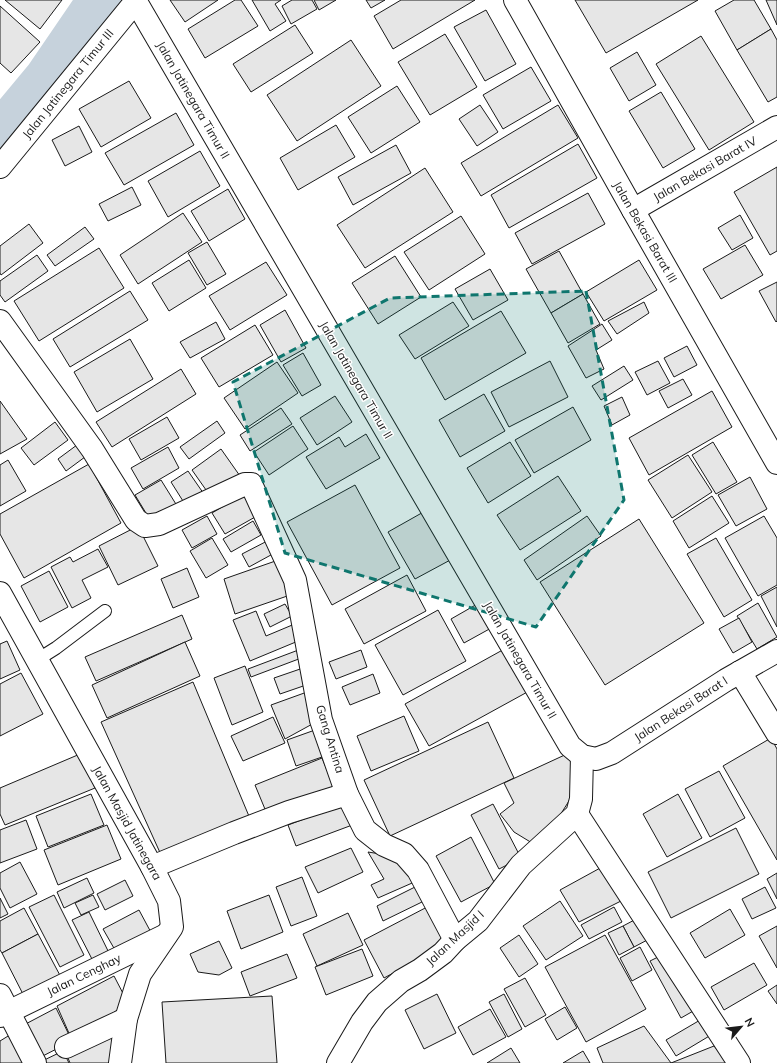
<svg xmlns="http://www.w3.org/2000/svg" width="777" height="1063" font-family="Mulish,sans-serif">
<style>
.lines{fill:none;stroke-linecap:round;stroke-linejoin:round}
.river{stroke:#c6d2dc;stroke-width:48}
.building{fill:#e6e6e6;stroke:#1a1a1a}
.lane-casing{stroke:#1a1a1a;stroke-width:14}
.street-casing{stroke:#1a1a1a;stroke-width:24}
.secondary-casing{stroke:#1a1a1a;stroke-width:24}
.lane{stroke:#fff;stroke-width:12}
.street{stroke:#fff;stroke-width:22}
.secondary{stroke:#fff;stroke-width:22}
.marked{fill:#0f766e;fill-opacity:0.2;stroke:#0f766e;stroke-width:3;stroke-dasharray:8 5;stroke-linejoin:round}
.labels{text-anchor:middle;stroke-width:3;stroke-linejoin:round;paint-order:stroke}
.street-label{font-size:12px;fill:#1a1a1a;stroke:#fff}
</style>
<rect width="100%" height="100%" fill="#fff"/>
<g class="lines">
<path class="river" d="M0,137L48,79L102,0"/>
</g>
<g class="building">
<path d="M5,0H62L40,29Z"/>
<path d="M170,0H218L185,22Z"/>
<path d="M235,0H241L258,26L205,58L188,29Z"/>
<path d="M252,0H281L275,4L286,21L270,31Z"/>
<path d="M292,0H312L317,9L291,24L282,6Z"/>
<path d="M314,0H336L319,10Z"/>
<path d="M366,0H385L371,8Z"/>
<path d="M401,0H475L393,49L374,16Z"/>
<path d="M575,0H698L606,53Z"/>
<path d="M734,0H754L771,29L737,50L715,11Z"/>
<path d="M766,0H777V25Z"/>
<path d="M0,6L40,42L11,73L0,63Z"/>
<path d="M486,10L516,64L485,81L454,27Z"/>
<path d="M295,25L313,53L251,92L233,64Z"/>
<path d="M771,29L777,40V97L768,102L737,50Z"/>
<path d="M445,34L477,87L430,115L398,62Z"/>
<path d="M701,36L754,122L709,150L656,64Z"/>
<path d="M351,40L381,86L297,141L267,95Z"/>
<path d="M637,52L656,85L629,101L610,68Z"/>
<path d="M531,67L551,101L503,129L483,95Z"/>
<path d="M129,81L151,118L101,147L79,109Z"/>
<path d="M397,86L420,122L371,153L348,117Z"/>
<path d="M661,92L695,149L663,168L629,111Z"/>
<path d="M480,105L498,132L477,146L459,119Z"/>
<path d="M558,105L578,138L481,196L461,163Z"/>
<path d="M176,113L194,145L124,185L105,153Z"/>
<path d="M336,125L355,157L298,190L280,158Z"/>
<path d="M79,126L92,152L65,166L52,140Z"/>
<path d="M578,144L597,178L509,228L491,195Z"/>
<path d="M396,145L411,173L353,205L338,177Z"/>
<path d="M200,151L220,186L168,217L148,181Z"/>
<path d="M777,167V251L770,255L734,192Z"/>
<path d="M425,168L453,212L365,268L337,225Z"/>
<path d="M132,187L141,205L108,221L99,204Z"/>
<path d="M228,189L245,219L209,241L191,211Z"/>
<path d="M588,193L605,224L532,264L515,233Z"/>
<path d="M183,213L202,242L138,284L120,255Z"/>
<path d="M740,215L753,238L732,250L718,228Z"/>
<path d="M461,216L485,254L429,290L404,252Z"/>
<path d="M29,224L43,243L1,275L0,273V246Z"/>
<path d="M85,227L94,239L55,266L47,255Z"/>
<path d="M207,242L226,274L207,285L188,253Z"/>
<path d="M745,245L763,275L721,299L703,269Z"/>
<path d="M99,248L124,288L39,341L14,301Z"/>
<path d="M559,251L583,294L551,313L526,269Z"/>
<path d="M37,255L48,271L5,302L0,295V281Z"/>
<path d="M395,256L421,297L378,324L352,283Z"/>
<path d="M189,260L206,288L169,311L152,283Z"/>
<path d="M639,260L657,290L604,321L586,292Z"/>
<path d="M266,262L287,295L230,330L209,296Z"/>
<path d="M490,269L508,300L473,320L455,289Z"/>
<path d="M777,282V321L776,322L759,291Z"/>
<path d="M130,291L148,320L70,367L53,339Z"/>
<path d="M583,294L600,324L568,343L551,313Z"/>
<path d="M453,302L469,326L415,359L399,335Z"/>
<path d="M644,302L649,313L617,334L608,321Z"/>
<path d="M285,310L306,348L281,362L260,325Z"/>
<path d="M501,311L526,353L445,400L421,358Z"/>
<path d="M216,322L225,339L190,358L180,342Z"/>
<path d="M602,324L612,340L596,350L604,369L586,378L568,346Z"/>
<path d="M255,325L273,355L219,387L201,358Z"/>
<path d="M130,339L153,379L97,412L74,372Z"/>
<path d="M687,346L697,365L674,377L664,358Z"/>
<path d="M303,353L321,385L302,396L283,365Z"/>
<path d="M550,361L568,397L509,427L491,392Z"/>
<path d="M658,361L670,383L647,395L635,372Z"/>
<path d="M277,362L298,393L245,429L224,398Z"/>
<path d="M624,366L633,380L601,400L592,386Z"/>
<path d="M181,369L196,394L112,447L96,422Z"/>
<path d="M683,379L692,395L668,408L659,391Z"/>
<path d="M712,391L732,427L649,475L629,438Z"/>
<path d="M484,394L505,431L460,457L439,420Z"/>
<path d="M335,396L352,422L317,445L300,418Z"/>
<path d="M622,397L630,415L612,425L604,406Z"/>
<path d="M0,401L27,439L0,454Z"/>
<path d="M573,407L591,440L534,473L515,440Z"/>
<path d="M281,408L292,424L250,451L240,435Z"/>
<path d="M167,417L179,438L141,460L129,439Z"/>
<path d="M217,421L225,433L189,459L180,447Z"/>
<path d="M55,422L68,440L34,465L21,448Z"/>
<path d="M293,426L308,449L269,475L254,452Z"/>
<path d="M366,434L380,458L326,489L306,457L339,437L345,447Z"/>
<path d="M81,442L89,454L66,471L58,459Z"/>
<path d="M510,442L531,476L488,503L467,468Z"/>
<path d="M713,442L737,482L716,494L692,455Z"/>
<path d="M168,447L179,468L143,489L131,468Z"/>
<path d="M221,449L240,476L211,497L192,470Z"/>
<path d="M688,455L712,492L672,518L648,480Z"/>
<path d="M8,460L26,491L0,506V465Z"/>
<path d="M89,464L121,523L24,578L0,534V514Z"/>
<path d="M188,471L206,497L188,509L171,482Z"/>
<path d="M558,476L581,511L520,550L497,515Z"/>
<path d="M750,477L767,509L736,526L718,495Z"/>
<path d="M161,480L179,509L152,523L135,495Z"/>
<path d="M355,485L400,568L332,605L287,522Z"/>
<path d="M251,490L264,512L225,534L212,513Z"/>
<path d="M712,496L729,523L689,548L673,521Z"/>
<path d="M427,510L454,558L415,579L388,532Z"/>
<path d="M207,516L217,534L192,548L182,530Z"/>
<path d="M587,516L601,536L537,580L524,560Z"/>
<path d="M764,516L777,538V585L758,596L725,538Z"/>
<path d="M639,519L704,623L605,685L540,582Z"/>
<path d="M253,521L261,535L231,552L223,539Z"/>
<path d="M138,526L158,566L118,585L99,546Z"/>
<path d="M212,538L228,565L206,578L190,551Z"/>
<path d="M273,538L280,550L249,567L242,554Z"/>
<path d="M716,538L752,600L724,617L687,554Z"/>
<path d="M98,549L108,567L82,580L91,598L72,608L51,567L70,557L73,562Z"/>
<path d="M284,558L296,593L235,614L224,579Z"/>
<path d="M187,568L199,597L173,608L161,579Z"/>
<path d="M49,571L68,607L40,622L21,586Z"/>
<path d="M407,575L426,611L364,644L345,609Z"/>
<path d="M777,587V627L761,596Z"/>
<path d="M479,603L493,627L464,643L451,619Z"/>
<path d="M758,603L777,637L757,649L737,616Z"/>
<path d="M285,604L292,616L270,627L264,614Z"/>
<path d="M438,610L466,661L403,695L375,645Z"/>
<path d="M256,611L266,636L297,623L303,639L250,661L233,620Z"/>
<path d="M182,615L192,639L96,681L85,657Z"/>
<path d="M739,618L752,642L733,653L719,629Z"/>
<path d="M7,641L20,670L0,679V644Z"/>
<path d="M185,642L200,676L107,718L92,685Z"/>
<path d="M508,647L531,690L429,746L405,704Z"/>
<path d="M301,649L304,657L251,677L248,669Z"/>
<path d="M361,650L367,667L336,679L329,662Z"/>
<path d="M245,666L263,712L232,725L214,678Z"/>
<path d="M306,667L312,683L280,694L274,678Z"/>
<path d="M21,673L43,714L0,736V684Z"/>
<path d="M373,674L380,693L350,705L342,687Z"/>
<path d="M193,682L251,821L162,857L101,722Z"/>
<path d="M307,692L316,722L285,739L271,705Z"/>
<path d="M404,716L419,751L371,771L357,736Z"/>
<path d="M273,717L285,743L243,761L231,736Z"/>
<path d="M488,722L514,778L390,836L364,780Z"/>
<path d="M315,730L325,756L296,766L287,740Z"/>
<path d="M771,738L777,749V860L723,766Z"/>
<path d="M569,753L579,785L557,820L537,846L514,832L500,814L514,803L504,783Z"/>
<path d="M80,754L95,788L5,825L0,814V788Z"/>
<path d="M322,758L334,787L267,814L255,785Z"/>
<path d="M719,771L745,818L710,837L685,789Z"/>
<path d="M91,794L104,825L48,847L36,816Z"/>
<path d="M678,794L702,838L667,857L643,814Z"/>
<path d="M347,803L355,824L296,846L288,825Z"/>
<path d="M493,804L521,858L499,869L471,815Z"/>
<path d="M26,820L37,849L0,863V830Z"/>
<path d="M107,825L121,859L58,885L44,850Z"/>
<path d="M736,828L759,874L671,918L648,872Z"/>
<path d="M471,837L495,884L461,902L436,856Z"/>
<path d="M351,848L363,872L318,893L305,867Z"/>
<path d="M368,852L405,858L419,880L378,898L371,885L384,879Z"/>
<path d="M20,862L37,894L10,908L0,888V873Z"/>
<path d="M602,867L621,901L579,922L560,890Z"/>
<path d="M777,873V899L767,879Z"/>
<path d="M302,877L317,916L291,926L276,887Z"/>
<path d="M87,878L94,893L64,908L57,892Z"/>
<path d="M125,880L133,896L105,910L97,894Z"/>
<path d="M417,886L424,901L383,921L377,906Z"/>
<path d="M765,887L776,908L752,919L742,899Z"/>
<path d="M54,895L84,955L60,967L29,907Z"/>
<path d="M93,895L99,907L81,915L75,903Z"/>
<path d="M269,895L283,932L241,949L227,911Z"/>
<path d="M0,898L8,914L0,918Z"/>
<path d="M560,901L583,936L546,960L523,926Z"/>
<path d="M429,906L449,943L384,978L364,940Z"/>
<path d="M614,907L622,922L589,939L581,925Z"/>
<path d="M24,908L38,934L2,953L0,950V921Z"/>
<path d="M730,909L745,935L705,958L690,933Z"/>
<path d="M139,910L154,938L119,957L103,929Z"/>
<path d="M89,912L111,957L95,965L72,920Z"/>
<path d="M348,913L363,945L317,966L303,934Z"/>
<path d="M640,917L651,938L634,947L623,926Z"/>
<path d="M623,926L634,947L619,955L608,933Z"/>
<path d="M777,926V968L759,936Z"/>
<path d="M38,934L63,981L26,1000L2,953Z"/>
<path d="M519,935L538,964L519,977L500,948Z"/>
<path d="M605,935L646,1009L586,1042L545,967Z"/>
<path d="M219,941L232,968L219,975L198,972L190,954Z"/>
<path d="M640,947L652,970L632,981L620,958Z"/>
<path d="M362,949L373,976L326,995L315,967Z"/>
<path d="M287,954L297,978L250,996L241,972Z"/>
<path d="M664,954L695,1010L681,1018L650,961Z"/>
<path d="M754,963L767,985L724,1010L711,987Z"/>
<path d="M114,976L128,1003L72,1040L57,1006Z"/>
<path d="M525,978L546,1015L525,1027L504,989Z"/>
<path d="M777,985V1004L768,991Z"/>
<path d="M437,994L456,1033L424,1049L405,1010Z"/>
<path d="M504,994L522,1029L508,1037L489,1002Z"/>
<path d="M272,996L277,1063H166L162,1002Z"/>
<path d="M565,1007L577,1028L557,1040L545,1019Z"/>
<path d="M56,1008L72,1041L35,1060L18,1028Z"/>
<path d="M490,1009L506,1037L473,1055L458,1027Z"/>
<path d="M707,1016L716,1032L676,1056L666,1040Z"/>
<path d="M644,1026L671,1063H603L597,1048Z"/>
<path d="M108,1031L120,1039L118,1063H70L66,1053Z"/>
<path d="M13,1033L30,1063H0V1041Z"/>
<path d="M714,1046L729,1063H671Z"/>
<path d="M511,1048L520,1063H487Z"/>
<path d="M63,1051L69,1063H38Z"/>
<path d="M583,1051L590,1063H563Z"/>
</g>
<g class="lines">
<g class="lane-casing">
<path id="lane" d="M37,660L56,648L105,611"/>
</g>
<g class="street-casing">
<g id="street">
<path d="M515,0L633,210L777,463"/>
<path d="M633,210L777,127"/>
<path d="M0,321L92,449L136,520L145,526L159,524L245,484H251L295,580L321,720L347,794L365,830L384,845L404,854L418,870L455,940"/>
<path d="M0,593L152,867L169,901L172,927L140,974L126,1019L120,1063"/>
<path d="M740,672L777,733"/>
<path d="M577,814L739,1063"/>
<path d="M152,867L234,833L289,812L347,794"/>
<path d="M0,995L35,1063"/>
<path d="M0,1016L166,935"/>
<path d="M66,1047L126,1019"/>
<path d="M338,1063L362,1022L377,1002L401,981L420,970L443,953L455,940L478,921L521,865L577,814L581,799L582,756"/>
</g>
</g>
<g class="secondary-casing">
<g id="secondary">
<path d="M135,0L570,746L582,756L596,759L612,753L726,680L777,651"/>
<path d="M0,167L136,1"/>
</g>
</g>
<use href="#lane" class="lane"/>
<use href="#street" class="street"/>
<use href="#secondary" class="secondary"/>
</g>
<path class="marked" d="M586,291L624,500L536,627L285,553L233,382L390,298Z"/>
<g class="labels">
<g class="street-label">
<text transform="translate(68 84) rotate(-51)" y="4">Jalan Jatinegara Timur III</text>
<text transform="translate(193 100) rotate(60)" y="4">Jalan Jatinegara Timur II</text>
<text transform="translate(705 169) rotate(-30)" y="4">Jalan Bekasi Barat IV</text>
<text transform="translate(645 232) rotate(60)" y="4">Jalan Bekasi Barat III</text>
<text transform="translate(356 380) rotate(60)" y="4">Jalan Jatinegara Timur II</text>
<text transform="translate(520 660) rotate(60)" y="4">Jalan Jatinegara Timur II</text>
<text transform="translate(681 709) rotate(-33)" y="4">Jalan Bekasi Barat I</text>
<text transform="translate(330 739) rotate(73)" y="4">Gang Antina</text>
<text transform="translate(127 823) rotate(61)" y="4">Jalan Masjid Jatinegara</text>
<text transform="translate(455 938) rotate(-43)" y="4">Jalan Masjid I</text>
<text transform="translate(84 975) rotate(-26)" y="4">Jalan Cenghay</text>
</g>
</g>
<g transform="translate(741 1027) rotate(62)" stroke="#ffffff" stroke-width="3" paint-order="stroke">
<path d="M0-3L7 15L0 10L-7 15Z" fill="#1a1a1a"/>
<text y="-6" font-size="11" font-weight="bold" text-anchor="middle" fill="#1a1a1a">N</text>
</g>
</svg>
